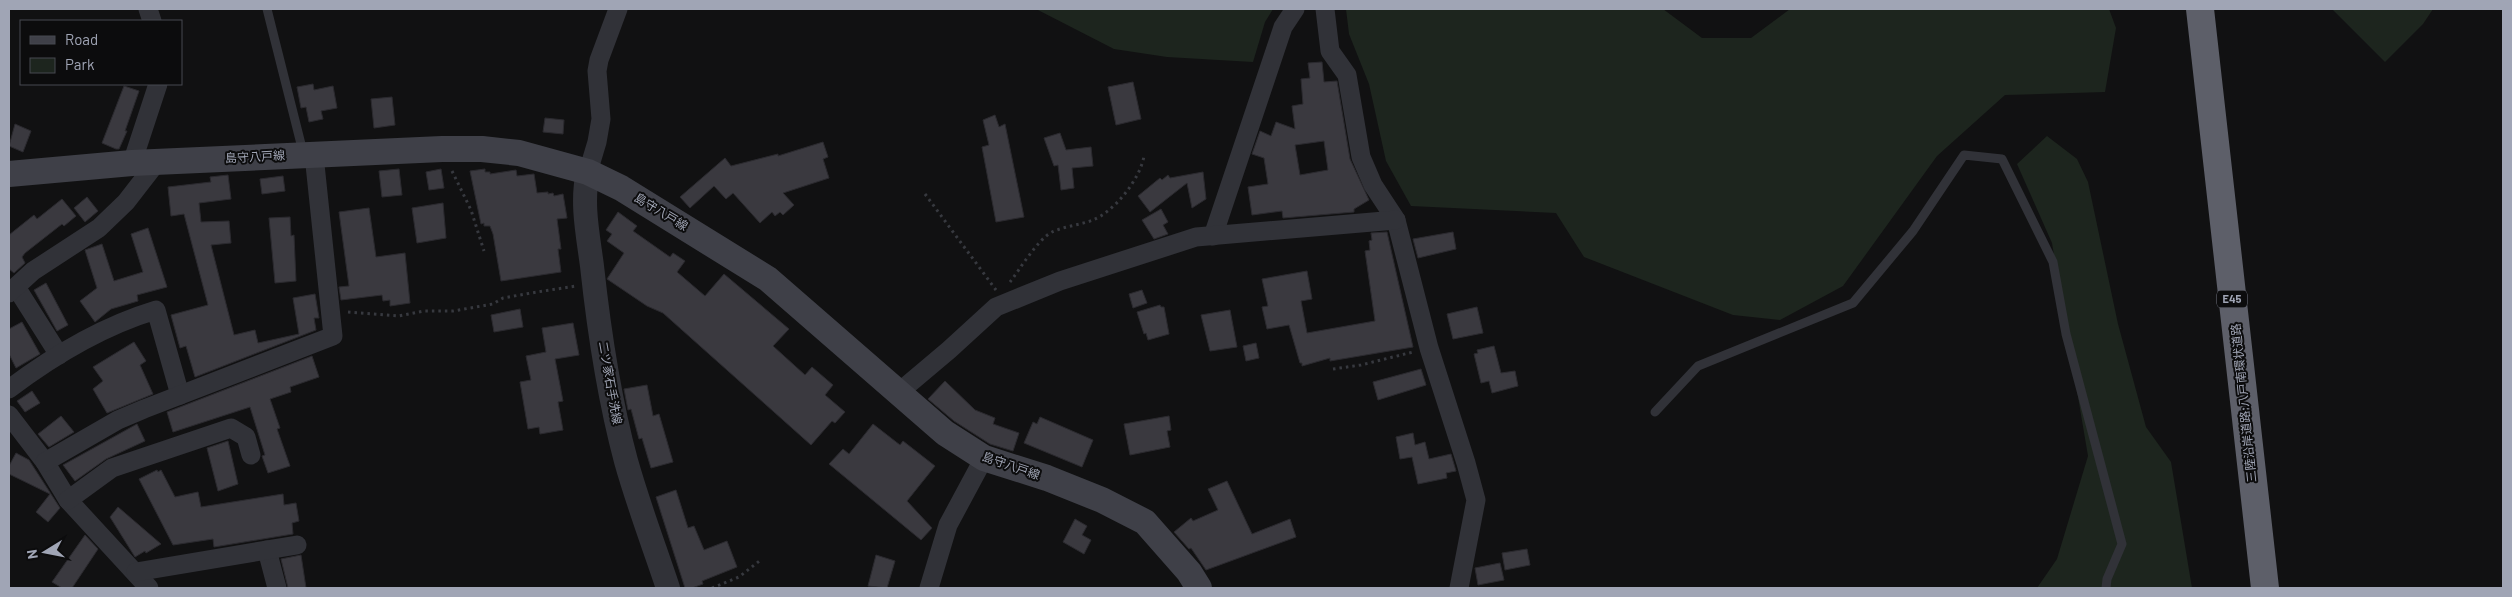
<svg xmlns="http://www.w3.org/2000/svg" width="2512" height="597" font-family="Barlow,'Noto Sans JP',sans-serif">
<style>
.green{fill:#1d251e}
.building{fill:#3a393f;stroke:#2b2a2f;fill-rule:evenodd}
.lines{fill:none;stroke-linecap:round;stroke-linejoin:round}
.path{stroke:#37393f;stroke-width:3;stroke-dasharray:2.5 4;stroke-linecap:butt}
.service{stroke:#313238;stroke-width:9}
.minor{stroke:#313238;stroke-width:19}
.tertiary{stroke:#313238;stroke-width:24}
.secondary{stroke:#3f4048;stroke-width:26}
.motorway{stroke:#5d5f69;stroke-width:28}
.labels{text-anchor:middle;stroke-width:4;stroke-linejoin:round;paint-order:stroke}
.shield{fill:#0c0c0d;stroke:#747783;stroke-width:1}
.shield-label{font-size:11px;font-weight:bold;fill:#a0a5b5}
.street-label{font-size:12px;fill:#a0a5b5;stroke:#0c0c0d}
</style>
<rect width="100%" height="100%" fill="#111112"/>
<g class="green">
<path d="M1036,9H1273L1265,22L1253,62L1167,57L1114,49Z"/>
<path d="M1346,9H1663L1702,38H1751L1790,9H2109L2116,28L2105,92L2005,95L1937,156L1843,286L1780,320L1733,315L1584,257L1556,213L1411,206L1386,161L1369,84L1349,34Z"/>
<path d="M2332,9H2433L2423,24L2385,62Z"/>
<path d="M2047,136L2077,159L2088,182L2118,324L2146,427L2171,462L2192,588H2037L2057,559L2088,456L2052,243L2017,164Z"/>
</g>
<g class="building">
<path d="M1322,62L1324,82L1337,81L1350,159L1369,200L1354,209V212L1283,218L1282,211L1252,215L1248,187L1268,184L1264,158L1252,154L1260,131L1271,136L1276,122L1295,129L1292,106L1303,104L1301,79L1310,78L1308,63ZM1324,141L1328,170L1300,175L1295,145Z"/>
<path d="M1133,82L1141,119L1116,125L1108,87Z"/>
<path d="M313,84L314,90L333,86L337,108L321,111L323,119L309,122L306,107L301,108L297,87Z"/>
<path d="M124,86L139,91L125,131H127L119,149H116L102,143Z"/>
<path d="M392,97L395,125L374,128L371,99Z"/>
<path d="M995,115L999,127L1005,124L1024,217L996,222L982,147L989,145L983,120Z"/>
<path d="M545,118L564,120L563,134L543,132Z"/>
<path d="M15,124L31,131L23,152L9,146Z"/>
<path d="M1060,133L1066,150L1091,147L1093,166L1072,168L1074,188L1061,190L1058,165L1054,166L1044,138Z"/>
<path d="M823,142L828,157L823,159L829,178L783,193L794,205L783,215L780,212L775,216L772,212L760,223L733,193L726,199L714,186L690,208L680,197L725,158L731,166L778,154V156Z"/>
<path d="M399,169L402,195L382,197L379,171Z"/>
<path d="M441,169L444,188L429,190L426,172Z"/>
<path d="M485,169V172H490V174L516,170L517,176L534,174L537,193L548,192V194L553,193L554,196L563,194L567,218L557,219L561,249H558L561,272L501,281L493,234L490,226H484V223L481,224L470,171Z"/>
<path d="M1203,172L1206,199L1192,208L1187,183L1150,212L1138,196L1160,178L1162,180L1168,175L1170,178Z"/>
<path d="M228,175L231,199L199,203L201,222L229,221L231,243L211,245L234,335L255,330L258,343L299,334L293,298L315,294L319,318H314L316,330L195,377L186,346L180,348L171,315L208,305L184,214L171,216L168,187L211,182L210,177Z"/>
<path d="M283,176L285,191L262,194L260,179Z"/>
<path d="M87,197L98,211L85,222L74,208Z"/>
<path d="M62,199L76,216L64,226L62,224L25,253L22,257L25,263L14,273L9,269V235L34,215L37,219Z"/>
<path d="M443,203L446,238L417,243L412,208Z"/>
<path d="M369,208L376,257L405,253L410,303L390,306V300L383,301L382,295L341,300L339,287L349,286L339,212Z"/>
<path d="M1161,209L1168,222L1163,225L1168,234L1154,239L1142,220Z"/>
<path d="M618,212L637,226L633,231L670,257L673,253L685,261L677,272L705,296L724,274L789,329L773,346L805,375L812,367L833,385L825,395L845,412L835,423L832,421L811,445L663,313L647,306L607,279L624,253L607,241L612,234L606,230Z"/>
<path d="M290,217L291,236L294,235L296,281L275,283L269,218Z"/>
<path d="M148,228L167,287L137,295L138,301L111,309L95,322L80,301L97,288L85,250L102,244L114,281L143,272L131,234Z"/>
<path d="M1387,232L1413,347L1330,361V358L1302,366V363H1300L1289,325L1267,329L1262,307L1268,306L1262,279L1307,271L1312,299L1301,301L1307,333L1375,321L1365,251L1370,250L1369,241L1372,240L1371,233Z"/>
<path d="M1453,232L1456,249L1418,258L1413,239Z"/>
<path d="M46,283L68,325L57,331L34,290Z"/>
<path d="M1142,290L1147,303L1133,308L1129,294Z"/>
<path d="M1160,305L1161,307H1164L1169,334L1148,340L1146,333L1144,334L1137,312Z"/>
<path d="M1477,307L1483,333L1453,339L1447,314Z"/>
<path d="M520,309L523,327L494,332L491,315Z"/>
<path d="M1230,310L1237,347L1210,351L1201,315Z"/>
<path d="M22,322L40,354L16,368L9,354V329Z"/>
<path d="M573,323L579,355L555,359L563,401L558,402L563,430L540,434L539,427L528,429L520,382L531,380L526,356L546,352L542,328Z"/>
<path d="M134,342L146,361L140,365L153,394L107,413L93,389L103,381L93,367Z"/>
<path d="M1256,343L1259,358L1246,361L1243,346Z"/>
<path d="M1494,346L1501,373L1515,371L1518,386L1492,393L1489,381L1481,383L1474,354L1478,353L1477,350Z"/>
<path d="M312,356L319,377L290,387L291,392L270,399L280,428L277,429L290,466L268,473L262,456L265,455L250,407L173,432L167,412Z"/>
<path d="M1421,369L1426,385L1378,400L1373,382Z"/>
<path d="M945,381L975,410L995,418L993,424L1019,433L1013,451L990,444L954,421L928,399Z"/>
<path d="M647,385L653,416L659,414L673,462L651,468L642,438L639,439L631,409L628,410L624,389Z"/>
<path d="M32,391L40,403L25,412L17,401Z"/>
<path d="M61,416L74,432L49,447L38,434Z"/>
<path d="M1169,416L1171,430L1167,431L1170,447L1130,455L1124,424Z"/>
<path d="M1040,417L1093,440L1082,467L1024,443L1033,422L1037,424Z"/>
<path d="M137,424L145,441L106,459L75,481L63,465Z"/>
<path d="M873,424L900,445L903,441L935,466L907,501L932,528L921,540L829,464L843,449L849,454Z"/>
<path d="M1413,433L1415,445L1425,442L1429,459L1451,454L1456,471L1446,473L1447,478L1418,484L1412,457L1400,459L1396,437Z"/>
<path d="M228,441L238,484L218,491L207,448Z"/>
<path d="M16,453L29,460L60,508L48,522L36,512L50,494L9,474V466Z"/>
<path d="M157,470L158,472L161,470L175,497L198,492L201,507L283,494L284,505L296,503L299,521L292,523L293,534L214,547L213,539L173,545L139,479Z"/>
<path d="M1227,481L1252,534L1290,519L1296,537L1206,570L1191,548L1189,549L1174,532L1191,518L1193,521L1218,510L1208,489Z"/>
<path d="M676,490L688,528L694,526L704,550L727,541L737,567L702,581L703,584L692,588H685L656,497Z"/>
<path d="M118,507L161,544L146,553L145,551L135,557L110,517Z"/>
<path d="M1075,519L1087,526L1082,535L1091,540L1084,554L1063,542Z"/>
<path d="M85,535L98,549L72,588H62L52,582Z"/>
<path d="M1527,549L1530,565L1505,570L1502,553Z"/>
<path d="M301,555L306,588H288L281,559Z"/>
<path d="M876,555L895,561L887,588L868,586Z"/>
<path d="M1500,563L1504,580L1478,585L1475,568Z"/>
</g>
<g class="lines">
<g class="path">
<path d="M452,171L471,210L484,251"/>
<path d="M925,194L996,290"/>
<path d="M1010,282C1020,269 1038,239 1052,232C1065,226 1080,225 1093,220C1115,211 1140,179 1144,156"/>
<path d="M348,312L399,316L424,311H453L493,304L503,298L537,292L576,286"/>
<path d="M1333,369L1361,365L1413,352"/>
<path d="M712,588L739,577L762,559"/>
</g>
<g class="service">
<path d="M267,9L303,152"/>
<path d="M1655,412L1698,366L1853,303L1913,231L1964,155L2002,159L2053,262L2066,334L2122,544L2107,579L2106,588"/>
</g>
<g class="minor">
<path d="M148,9L152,21"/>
<path d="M1325,9L1330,51L1347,75L1361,157L1373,185L1396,220L1429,348L1466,463L1476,500L1459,588"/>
<path d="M132,163L158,84"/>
<path d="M588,172L597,142L601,119L597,71L599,60L618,9"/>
<path d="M1213,236L1283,27L1295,9"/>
<path d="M16,287L59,355"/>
<path d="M9,293L33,271L99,228L126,202L157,162"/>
<path d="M9,389C54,355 103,326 156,310L180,395"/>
<path d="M898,393L949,350L996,307L1060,281L1196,237L1396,220"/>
<path d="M9,415L45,462L68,500L149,588"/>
<path d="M45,462L118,420L144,409L333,336L314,155"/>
<path d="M68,500L112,468L231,428L246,437L251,455"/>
<path d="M267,550L277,588"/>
<path d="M136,572L297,545"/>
<path d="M929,588L948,525L984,458"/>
</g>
<path class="tertiary" d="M588,172C581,203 588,235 592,266C599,331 609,398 626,461C638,504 654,546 668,588"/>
<path class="secondary" d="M9,174L132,163L442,149H482L519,153L588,172L621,188L768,279L945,433L984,458L1047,478L1102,500L1145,522L1189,572L1199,588"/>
<path class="motorway" d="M2200,9L2265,588"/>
</g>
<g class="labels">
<rect class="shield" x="2217" y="290.5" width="30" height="17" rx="4"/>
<g class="shield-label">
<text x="2232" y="303">E45</text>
</g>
<g class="street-label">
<text transform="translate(255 157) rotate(-3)" y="4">島守八戸線</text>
<text transform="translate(661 212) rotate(31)" y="4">島守八戸線</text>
<text transform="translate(610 383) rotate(80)" y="4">二ツ家石手洗線</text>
<text transform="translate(2244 403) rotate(-96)" y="4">三陸沿岸道路;八戸南環状道路</text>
<text transform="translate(1011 466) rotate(19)" y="4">島守八戸線</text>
</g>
</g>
<rect width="2512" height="597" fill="none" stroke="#a0a5b5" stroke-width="20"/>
<rect x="20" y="20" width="162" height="65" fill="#0c0c0d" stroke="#474950"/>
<rect x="30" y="36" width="25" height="8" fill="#3f4048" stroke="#474950"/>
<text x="65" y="45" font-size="15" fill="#a0a5b5">Road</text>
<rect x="30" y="58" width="25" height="15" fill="#1d251e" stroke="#474950"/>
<text x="65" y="70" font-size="15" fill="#a0a5b5">Park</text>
<g transform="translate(45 552) rotate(260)" stroke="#0c0c0d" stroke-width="4" paint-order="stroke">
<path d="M0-4L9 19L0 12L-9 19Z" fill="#a0a5b5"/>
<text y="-8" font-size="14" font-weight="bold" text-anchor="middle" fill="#a0a5b5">N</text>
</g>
</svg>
